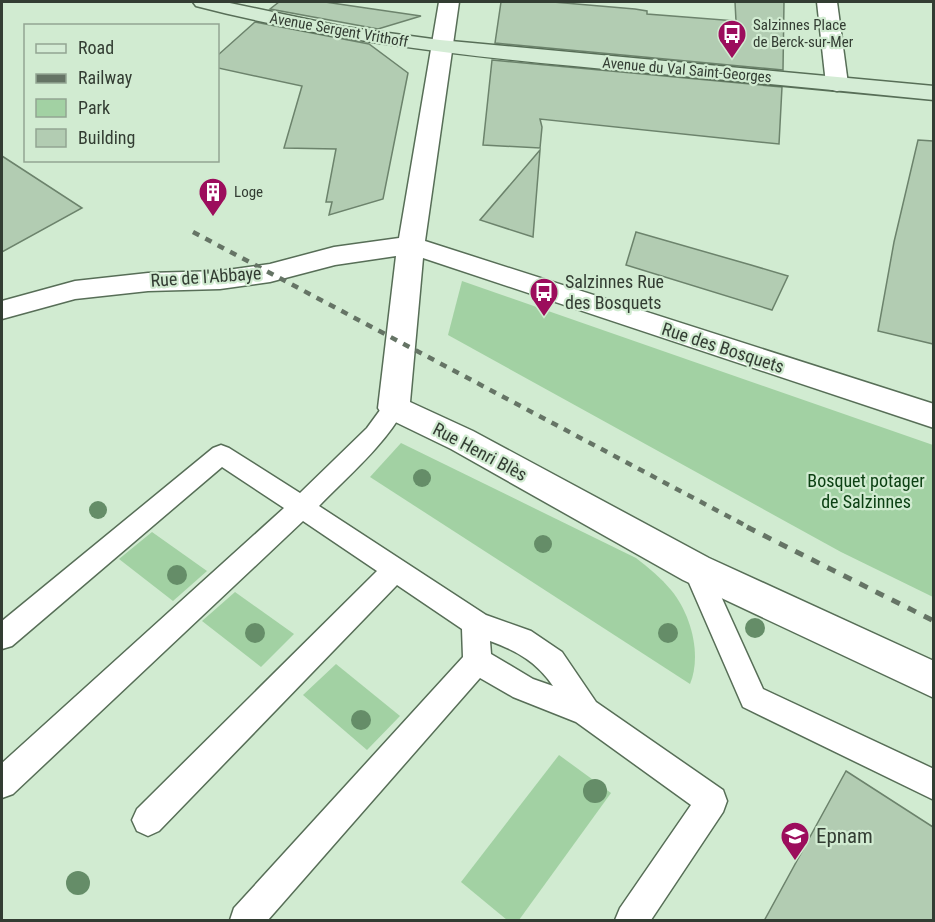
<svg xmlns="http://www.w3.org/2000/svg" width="935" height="922" font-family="'Roboto Condensed',sans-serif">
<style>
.green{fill:#a2d1a3}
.building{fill:#b2ccb2;stroke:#6c836c;stroke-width:1.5}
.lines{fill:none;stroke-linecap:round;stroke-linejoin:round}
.lane-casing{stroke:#576e57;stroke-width:3}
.street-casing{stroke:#576e57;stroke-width:3}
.secondary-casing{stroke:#576e57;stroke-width:3}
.lane{fill:#fff;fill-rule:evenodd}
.street{fill:#fff;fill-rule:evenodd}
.secondary{fill:#d4ecd5;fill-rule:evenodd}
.rail-far1{stroke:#657465;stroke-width:4.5;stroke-dasharray:7 7;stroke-linecap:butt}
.rail{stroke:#657465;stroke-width:5;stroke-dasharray:9 9;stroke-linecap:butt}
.tree{fill:#658d68}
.labels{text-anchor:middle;stroke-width:4.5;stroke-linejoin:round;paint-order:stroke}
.far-poi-label{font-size:15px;fill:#333d33;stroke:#d1ebd1;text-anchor:start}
.far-street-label{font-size:15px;fill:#333d33;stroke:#d1ebd1}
.street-label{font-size:18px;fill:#333d33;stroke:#d1ebd1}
.poi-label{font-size:18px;fill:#333d33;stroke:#d1ebd1;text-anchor:start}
.park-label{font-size:18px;fill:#0c4013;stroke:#d1ebd1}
.near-poi-label{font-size:21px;fill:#333d33;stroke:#d1ebd1;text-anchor:start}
</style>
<rect width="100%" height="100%" fill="#d1ebd1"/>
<g class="green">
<path d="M462,281L933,445V597L841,552L448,335Z"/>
<path d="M401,443L636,558C649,568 661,578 671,590C691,614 702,655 690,684L370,477Z"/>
<path d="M152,532L207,571L173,601L119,559Z"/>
<path d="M235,592L294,634L261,667L202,621Z"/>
<path d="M336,664L400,716L367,750L303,695Z"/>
<path d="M559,755L611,793L519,920H507L461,882Z"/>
</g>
<g class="building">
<path d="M279,2H325L421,16L378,29L270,9Z"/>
<path d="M501,2H553L635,9L647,11V14L736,21L735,2H784L783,70L495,43Z"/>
<path d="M255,22L369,44L408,73L383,199L329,215L332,202H326L336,149L284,148L302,86L218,68V55Z"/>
<path d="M492,60L782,87L779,144L540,119L542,127L540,148L483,145Z"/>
<path d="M918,140L933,141V344L878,331L894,242Z"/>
<path d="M540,150L533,237L480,220Z"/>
<path d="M2,156L82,208L2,252Z"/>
<path d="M636,232L751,265L788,276L772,310L626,265Z"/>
<path d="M846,771L933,827V921H764Z"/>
</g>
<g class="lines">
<g class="lane-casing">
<g id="lane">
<path d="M394,400L402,402L405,408C384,446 349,475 319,506L486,615L531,631L562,652L596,702L723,790L727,801L723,812L651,920H615L620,908L691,805L576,722L513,697L480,678L268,920H230L234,908L463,657L462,629L397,585L159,831L148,836L137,831L132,820L137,809L377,571L303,521L13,794L2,798V763L284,508L222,467L12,646L2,649V621L213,448L221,445L229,448L300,493L367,428L386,402ZM490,641C517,651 537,662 553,686L533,679L491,654Z"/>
<path d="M696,558L705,561L763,689L934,769V800L743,707L683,569L687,561Z"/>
</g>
</g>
<g class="street-casing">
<g id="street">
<path d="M439,2H459L425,241L934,404V428L423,258L410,402L473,431L709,558L934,661V698L683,580L451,449L383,416L378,408L396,256L335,265L270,282L220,289L148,291L75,299L2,319V301L75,281L148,273L220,271L270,264L334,247L399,238Z"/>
<path d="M817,2H837L848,84L845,89L837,91L829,89L826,84Z"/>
</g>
</g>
<g class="secondary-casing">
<path id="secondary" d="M193,2H225L344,27L440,40L934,86V100C836,90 738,81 640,72C490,59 342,44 196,6Z"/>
</g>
<use href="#lane" class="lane"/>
<use href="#street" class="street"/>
<use href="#secondary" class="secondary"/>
<path class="rail-far1" d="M193,232L750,528"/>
<path class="rail" d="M747,527L934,621"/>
</g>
<g class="tree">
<circle cx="422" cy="478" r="9"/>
<circle cx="98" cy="510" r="9"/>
<circle cx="543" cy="544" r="9"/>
<circle cx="177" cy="575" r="10"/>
<circle cx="755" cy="628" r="10"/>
<circle cx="255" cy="633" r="10"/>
<circle cx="668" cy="633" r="10"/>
<circle cx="361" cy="720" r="10"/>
<circle cx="595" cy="791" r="12"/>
<circle cx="78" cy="883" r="12"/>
</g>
<defs>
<g id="bus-pin" transform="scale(1.5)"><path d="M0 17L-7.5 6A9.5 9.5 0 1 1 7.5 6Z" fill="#9c0d5c" stroke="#d1ebd1"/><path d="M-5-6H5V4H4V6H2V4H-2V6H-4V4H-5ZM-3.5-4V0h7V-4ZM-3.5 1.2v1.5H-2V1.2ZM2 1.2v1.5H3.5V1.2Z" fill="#fff"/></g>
<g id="building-pin" transform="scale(1.5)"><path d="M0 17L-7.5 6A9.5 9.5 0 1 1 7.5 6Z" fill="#9c0d5c" stroke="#d1ebd1"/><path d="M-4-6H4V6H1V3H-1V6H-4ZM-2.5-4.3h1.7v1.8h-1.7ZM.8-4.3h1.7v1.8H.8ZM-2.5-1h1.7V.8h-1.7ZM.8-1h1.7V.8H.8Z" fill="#fff"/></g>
<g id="university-pin" transform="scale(1.5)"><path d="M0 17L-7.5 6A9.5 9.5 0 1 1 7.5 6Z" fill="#9c0d5c" stroke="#d1ebd1"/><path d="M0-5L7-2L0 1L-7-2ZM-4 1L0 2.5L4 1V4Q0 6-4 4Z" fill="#fff"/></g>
</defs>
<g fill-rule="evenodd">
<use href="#bus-pin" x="732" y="34"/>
<use href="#building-pin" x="213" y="192"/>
<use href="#bus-pin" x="544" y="292"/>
<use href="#university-pin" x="795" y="836"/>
</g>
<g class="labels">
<g class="far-poi-label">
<text x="753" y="30">Salzinnes Place<tspan x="753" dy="17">de Berck-sur-Mer</tspan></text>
<text x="234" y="197">Loge</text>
</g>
<g class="far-street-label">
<text transform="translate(339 30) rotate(10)" y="5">Avenue Sergent Vrithoff</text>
<text transform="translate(687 70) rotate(5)" y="5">Avenue du Val Saint-Georges</text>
</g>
<g class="street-label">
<text transform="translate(206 277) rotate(-4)" y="6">Rue de l'Abbaye</text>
<text transform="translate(723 348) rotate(18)" y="6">Rue des Bosquets</text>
<text transform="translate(480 452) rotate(28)" y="6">Rue Henri Blès</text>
</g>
<g class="poi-label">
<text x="565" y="288">Salzinnes Rue<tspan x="565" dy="21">des Bosquets</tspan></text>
</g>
<g class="park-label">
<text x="866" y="487">Bosquet potager<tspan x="866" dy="21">de Salzinnes</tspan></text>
</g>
<g class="near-poi-label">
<text x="816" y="843">Epnam</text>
</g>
</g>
<rect width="935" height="922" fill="none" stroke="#333d33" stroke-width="6"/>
<rect x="24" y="24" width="195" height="138" fill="#d1ebd1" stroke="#92a592" stroke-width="1.5"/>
<rect x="36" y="44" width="30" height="9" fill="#d4ecd5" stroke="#92a592" stroke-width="1.5"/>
<text x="78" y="54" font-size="18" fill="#333d33">Road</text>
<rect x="36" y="74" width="30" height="9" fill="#657465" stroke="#92a592" stroke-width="1.5"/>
<text x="78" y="84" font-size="18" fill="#333d33">Railway</text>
<rect x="36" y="99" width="30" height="18" fill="#a2d1a3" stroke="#92a592" stroke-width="1.5"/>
<text x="78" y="114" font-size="18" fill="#333d33">Park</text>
<rect x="36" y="129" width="30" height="18" fill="#b2ccb2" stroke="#92a592" stroke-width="1.5"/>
<text x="78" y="144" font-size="18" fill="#333d33">Building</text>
</svg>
